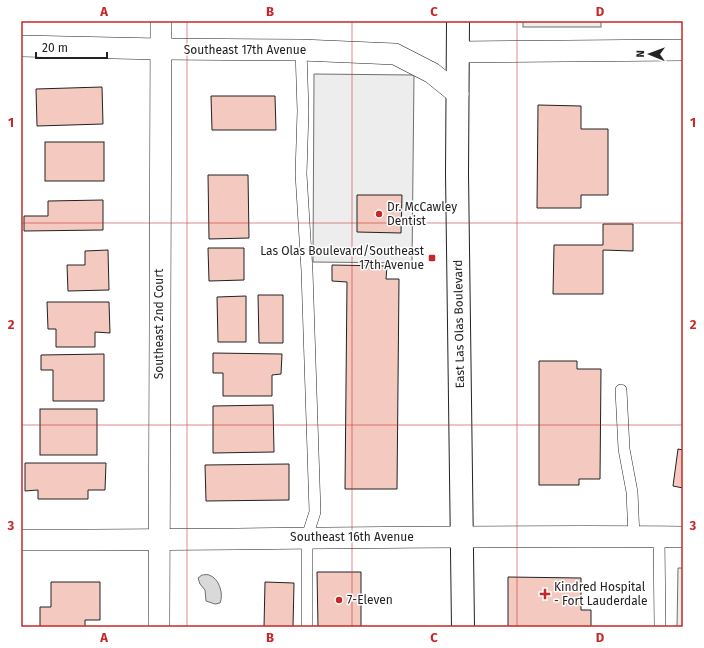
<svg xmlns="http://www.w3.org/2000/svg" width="704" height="648" font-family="'Fira Sans',sans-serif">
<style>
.parking{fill:#ededed;stroke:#6f6f6f}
.water{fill:#d9d9d9;stroke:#6f6f6f}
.building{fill:#f3c9c0;stroke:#222}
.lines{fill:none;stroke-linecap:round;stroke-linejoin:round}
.service-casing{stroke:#222;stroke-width:12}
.minor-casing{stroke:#222;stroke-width:22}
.primary-casing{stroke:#222;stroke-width:24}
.service{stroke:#fff;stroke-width:11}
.minor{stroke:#fff;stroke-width:21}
.primary{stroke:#fff;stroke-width:22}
.grid{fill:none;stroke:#c62828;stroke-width:1;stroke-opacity:0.55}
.poi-dot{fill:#c62828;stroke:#fff;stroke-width:1.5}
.labels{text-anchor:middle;stroke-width:3;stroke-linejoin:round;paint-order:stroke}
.street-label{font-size:12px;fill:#222;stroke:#fff}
.poi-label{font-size:12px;fill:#222;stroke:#fff;text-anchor:start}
.neatline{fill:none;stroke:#c62828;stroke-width:1.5}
.grid-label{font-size:13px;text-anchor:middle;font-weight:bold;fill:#c62828}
</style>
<rect width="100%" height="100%" fill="#fff"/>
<g class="parking">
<rect x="523" y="21" width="78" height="6"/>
<path d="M314,74L414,75L412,263L313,262Z"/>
<path d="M678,568H683V627H677Z"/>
</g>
<path class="water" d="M202,575C204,575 206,574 209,575C219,578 224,594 220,603L215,604L206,601L205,590L200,584L198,578Z"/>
<g class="building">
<path d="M102,87L103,124L37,126L36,89Z"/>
<path d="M211,96H275L276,130H212Z"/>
<path d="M538,105L581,106V129H608V195H581V208H537Z"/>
<rect x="45" y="142" width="59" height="39"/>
<path d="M208,175H248L249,238L209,239Z"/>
<path d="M357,195H402L401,233L357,232Z"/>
<path d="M103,200V230L24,231V216H48V201Z"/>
<path d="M603,224H633V251L603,250V294H553L554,245H603Z"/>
<path d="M208,248H244V280L209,281Z"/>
<path d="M108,250L109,290L68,291L67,265H85V251Z"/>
<path d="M332,265L387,266L386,279H399L397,489H345L347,282L332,281Z"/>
<path d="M258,295H283V343H259Z"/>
<path d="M246,296V342H218L217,297Z"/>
<path d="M47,302H109L110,333L95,332V347H56V329H48Z"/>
<path d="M213,353L282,354L281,374L272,375V396H223V373H213Z"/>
<path d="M104,354V401H53V370H41V355Z"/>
<path d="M539,361H577V369H601L600,479H579V485H539Z"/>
<path d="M273,405L274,452L213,453V406Z"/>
<rect x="40" y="409" width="57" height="46"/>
<path d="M678,449L683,450V488L673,486Z"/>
<path d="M25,463H106L105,490H88V499H38V490L25,491Z"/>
<path d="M289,464V500L206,501L205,465Z"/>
<path d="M317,572H361V627H318Z"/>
<path d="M508,577L581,578V610H591V627H508Z"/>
<path d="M51,582H100V620H85V627H40V607H51Z"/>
<path d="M265,582L294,583L293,627H264Z"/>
</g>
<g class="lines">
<g class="service-casing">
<g id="service">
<path d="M301,50L303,111L301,174L307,271L315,512L307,537V627"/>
<path d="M621,390L624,449L632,492L634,537"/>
<path d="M659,537L660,627"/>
</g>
</g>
<g class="minor-casing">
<g id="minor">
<path d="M21,46L160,49L301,50L395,54L432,73L458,94"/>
<path d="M458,52L683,50"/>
<path d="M21,540C242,540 462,535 683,537"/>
<path d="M159,627L161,21"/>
</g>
</g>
<g class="primary-casing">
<path id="primary" d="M458,21L457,173L463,627"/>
</g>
<use href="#service" class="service"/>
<use href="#minor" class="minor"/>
<use href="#primary" class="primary"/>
</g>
<path class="grid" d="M187,21V627M352,21V627M517,21V627M21,223H683M21,425H683"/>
<g class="poi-dot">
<circle cx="379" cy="214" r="4"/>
<rect x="428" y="254" width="8" height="8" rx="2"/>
<path d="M543 588h4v4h4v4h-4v4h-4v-4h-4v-4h4z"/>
<circle cx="339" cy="600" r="4"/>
</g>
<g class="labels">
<g class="street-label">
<text x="245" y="54">Southeast 17th Avenue</text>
<text transform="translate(159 324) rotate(-90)" y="4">Southeast 2nd Court</text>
<text transform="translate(459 324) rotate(-91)" y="4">East Las Olas Boulevard</text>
<text x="352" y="541">Southeast 16th Avenue</text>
</g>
<g class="poi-label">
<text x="387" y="211">Dr. McCawley<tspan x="387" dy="14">Dentist</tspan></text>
<text x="424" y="255" text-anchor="end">Las Olas Boulevard/Southeast<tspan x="424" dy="14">17th Avenue</tspan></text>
<text x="554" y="591">Kindred Hospital<tspan x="554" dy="14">- Fort Lauderdale</tspan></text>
<text x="347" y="604">7-Eleven</text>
</g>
</g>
<rect width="704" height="648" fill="none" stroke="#ffffff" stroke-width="44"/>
<g transform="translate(650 54) rotate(271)" stroke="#ffffff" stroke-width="3" paint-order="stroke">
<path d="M0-3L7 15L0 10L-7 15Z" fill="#222222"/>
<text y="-6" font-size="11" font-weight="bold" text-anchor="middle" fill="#222222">N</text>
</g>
<path d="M36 52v6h71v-6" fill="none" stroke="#222222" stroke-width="2"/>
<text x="42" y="52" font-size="12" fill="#222222" stroke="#ffffff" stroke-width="3" paint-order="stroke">20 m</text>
<rect x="22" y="22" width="660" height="604" class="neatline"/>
<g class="grid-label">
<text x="104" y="16">A</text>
<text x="270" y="16">B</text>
<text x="434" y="16">C</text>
<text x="600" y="16">D</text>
<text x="11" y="127">1</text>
<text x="693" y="127">1</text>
<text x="11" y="329">2</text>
<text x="693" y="329">2</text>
<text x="11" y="530">3</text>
<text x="693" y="530">3</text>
<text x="104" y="642">A</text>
<text x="270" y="642">B</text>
<text x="434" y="642">C</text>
<text x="600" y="642">D</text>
</g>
</svg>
